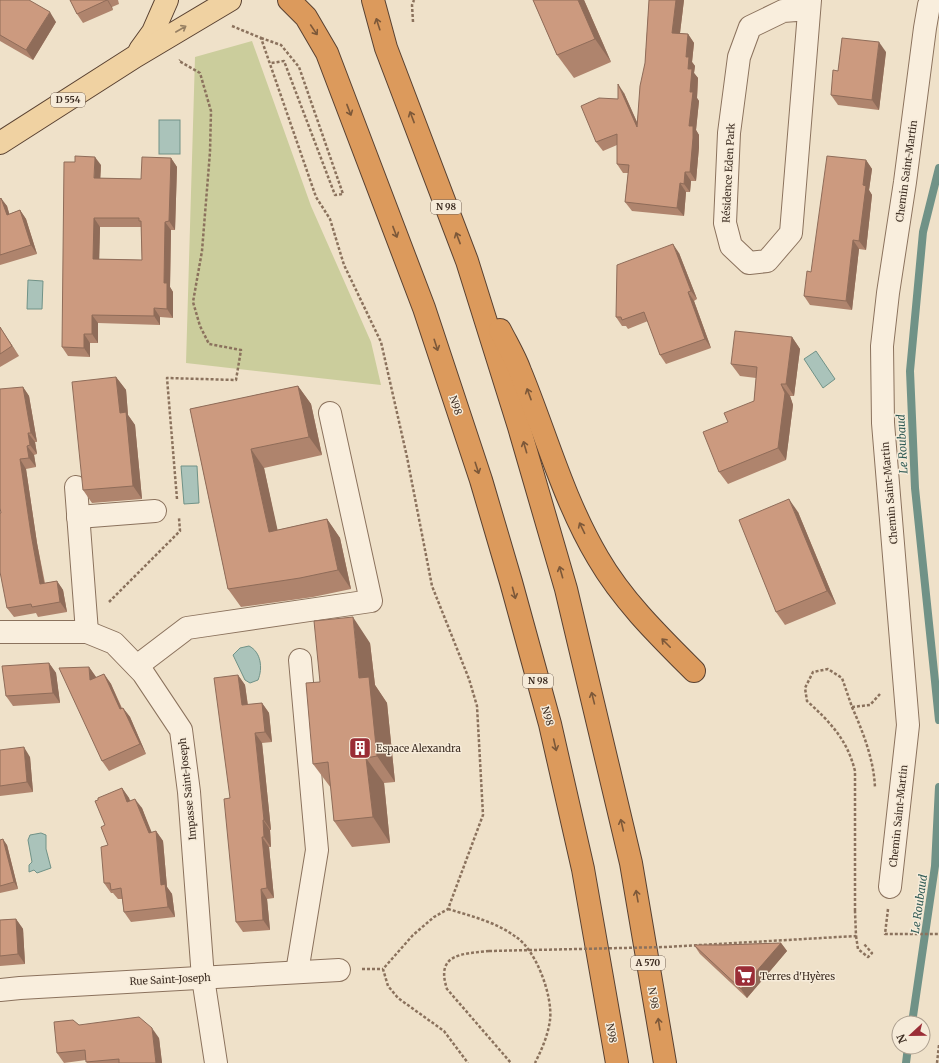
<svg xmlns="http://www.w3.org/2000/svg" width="939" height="1063" font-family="Merriweather,serif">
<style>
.green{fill:#cbcd9c}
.water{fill:#aac3ba;stroke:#709287}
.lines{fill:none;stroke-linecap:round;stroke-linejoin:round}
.stream{stroke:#709287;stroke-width:8}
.minor-casing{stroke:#8b725d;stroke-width:24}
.major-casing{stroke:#594131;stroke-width:24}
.highway-casing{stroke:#594131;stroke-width:24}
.path{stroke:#8b725d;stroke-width:2.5;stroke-dasharray:3 2;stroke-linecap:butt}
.minor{stroke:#f9eedd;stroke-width:22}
.major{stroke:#f0d2a2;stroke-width:22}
.highway{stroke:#dc9a5c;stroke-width:22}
.path-bridge{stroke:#8b725d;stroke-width:2.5;stroke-dasharray:3 2;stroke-linecap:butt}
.wall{fill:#af846d;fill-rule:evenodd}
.shaded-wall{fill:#8f6c59}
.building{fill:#cc9a7f;stroke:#8f6c59;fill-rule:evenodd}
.oneway{stroke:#7c5839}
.oneway2{stroke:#967f62}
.labels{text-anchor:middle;stroke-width:3;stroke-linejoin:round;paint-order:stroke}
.shield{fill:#f6ebd9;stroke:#746558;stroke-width:1}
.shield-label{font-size:9px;font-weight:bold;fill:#3c2c21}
.street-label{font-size:10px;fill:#3c2c21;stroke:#f6ebd9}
.poi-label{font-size:10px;fill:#3c2c21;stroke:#f6ebd9;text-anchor:start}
.water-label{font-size:11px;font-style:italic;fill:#305b55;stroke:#f6ebd9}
</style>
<rect width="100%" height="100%" fill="#efe1c9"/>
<path class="green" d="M252,41L311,206L371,342L381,385L186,363L195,57Z"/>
<g class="water">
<rect x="159" y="120" width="21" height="34"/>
<path d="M28,280L43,281L42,309H27Z"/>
<path d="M816,351L835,379L823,388L804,359Z"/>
<path d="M181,466H197L199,503L184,504Z"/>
<path d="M249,646C261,652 263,668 258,680L250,683L245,680L233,655L240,648Z"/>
<path d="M41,833L46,835V849L51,868L37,873L34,870L29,872V865L32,862L28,840L30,835Z"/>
</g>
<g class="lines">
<g class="stream">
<path d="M939,168L923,232L910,371L915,488L939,720"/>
<path d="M912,1023L935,866L939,787"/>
<path d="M906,1063L908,1047"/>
</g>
<g class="minor-casing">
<g id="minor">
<path d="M809,9L783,11L750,27L739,57L729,133L725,223L731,246L749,263L767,261L791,233L810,0"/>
<path d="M76,487L87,632"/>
<path d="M78,517L155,511"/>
<path d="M0,632H87L114,643L143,673L181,730L189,792L203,978L216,1063"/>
<path d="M137,666L187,628L371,601L330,413"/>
<path d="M890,887L908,725L883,423L882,346L888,293L905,182L925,28L929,5L933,0"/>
<path d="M297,972L317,850L300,660"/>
<path d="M0,990L20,988L339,970"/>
</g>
</g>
<g class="major-casing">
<g id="major">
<path d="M140,50L153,32L167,0"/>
<path d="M0,143L136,56L230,0"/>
</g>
</g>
<g class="highway-casing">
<g id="highway">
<path d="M289,0L306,17L327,53L424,308L481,480L511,582L550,724L583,869L617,1063"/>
<path d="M373,0L386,48L467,261L519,427L566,589L631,863L665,1063"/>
<path d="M500,330C507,344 515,357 520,371C546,434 563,499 598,558C623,601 659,636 694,671"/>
</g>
</g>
<g class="path">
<path d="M413,22L412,5L414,0"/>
<path d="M232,26L261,38L316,197L330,219L344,265L381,342L407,457L432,586L469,679L477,706L483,815L448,909L434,917L413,935L383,969L388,986L398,998L444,1031L468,1063"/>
<path d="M261,38L281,45L299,67L343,194L335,195L284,61L271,63"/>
<path d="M177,499L167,378L236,380L241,350L209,344L200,326L193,302L202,251L210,152L211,111L200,73L179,61L180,60"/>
<path d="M109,602L180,531L179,518"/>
<path d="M852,707C863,732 874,760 875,788"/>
<path d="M448,909C471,916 496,922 516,937C536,950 553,996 550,1020C548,1035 542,1049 535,1063"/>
<path d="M888,909L885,934H939"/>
<path d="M855,911V771C847,739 830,722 807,701L805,688L813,672L828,669L842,678L852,707L870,705L880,694"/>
<path d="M856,936L858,949L868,957L872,953L864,944"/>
<path d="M489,951C463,954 435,953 447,989L511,1063"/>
<path d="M362,969H383"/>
<path d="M937,1063L939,1045"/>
</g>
<use href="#minor" class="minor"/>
<use href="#major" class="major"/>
<use href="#highway" class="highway"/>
<path class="path-bridge" d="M489,951L666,947L856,936L855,911"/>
</g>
<g class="wall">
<path d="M0,0L56,22L33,60L0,41Z"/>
<path d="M70,0H118L119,4L112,7L113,10L83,23L77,14Z"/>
<path d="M533,0H584L611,62L574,78L557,55Z"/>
<path d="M648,0H684L680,33L688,34L694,43L692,62L695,66L694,73L698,78L697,98L699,101L696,130L699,135V147L696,181H691L690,192H686L684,216L632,211L625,202L628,173H623L617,164V145L603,151L596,142L618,99L624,93L637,122L645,63L649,0Z"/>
<path d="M886,52L879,110L838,105L831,95L838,71Z"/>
<path d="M171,158L177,167L175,230H171L170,287L173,292V318L160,317V325L98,323V343H90V357L68,356L62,347L101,165L100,178L141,179ZM100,227H141L142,260L99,259Z"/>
<path d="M866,160L872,169L869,190L872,195L866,250L859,249L852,310L810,305L804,296L811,272Z"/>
<path d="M0,199L7,206L9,214L20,210L26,219L37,254L0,265Z"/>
<path d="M679,253L697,299L694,301L711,348L666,364L660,355L648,321L628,329L626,326H622L616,317Z"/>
<path d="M0,327L19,356L0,367Z"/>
<path d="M792,337L800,349L794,396H790L793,405L786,460L728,484L719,472L728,422L754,401L756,378L740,376L731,364Z"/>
<path d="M116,377L126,390L128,415L135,425L142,499L92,503L83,490Z"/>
<path d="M298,386L311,404L322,455L264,468L277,530L327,519L340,538L351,589L313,597L241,607L228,589L190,409Z"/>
<path d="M23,387L29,396L37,442H35L37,454L34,455L36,467L26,469L37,543L45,583L57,581L63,590L67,612L38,617L36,613L14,617L7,608Z"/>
<path d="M798,512L836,604L785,625L776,612Z"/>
<path d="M370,643L375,685L387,703L395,782L384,783L390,843L352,847L334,821L331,788L313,764Z"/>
<path d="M49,663L56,673L60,703L13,706L6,696Z"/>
<path d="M89,667L96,677V678L104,674L111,684L122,708H123L130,717L146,754L109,771L102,761Z"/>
<path d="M238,675L245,685L248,705L262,703L269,713L272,742L262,743L271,830H270L271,847H269L274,898L267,899L270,930L243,932L236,922Z"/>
<path d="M0,750L30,757L33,792L0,796Z"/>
<path d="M122,788L129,798L130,801L142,808L151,833L156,831L163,841L167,887L172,894L175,917L131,922L124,912L122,899H118L113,893H111L104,883L108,845L105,825L98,800Z"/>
<path d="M0,840L7,845L18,889L0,893Z"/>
<path d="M16,919L23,929L25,964L0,966V920Z"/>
<path d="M781,943L787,951L747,998L700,954L694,945Z"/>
<path d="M79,1025L159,1038L162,1063H87L86,1060L64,1063L57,1053Z"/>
</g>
<g class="shaded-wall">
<path d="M107,0H108L112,7L113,10Z"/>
<path d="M578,0H584L611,62L595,39Z"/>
<path d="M676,0H684L679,41L672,33Z"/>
<path d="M50,12L56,22L33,60L26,50Z"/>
<path d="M688,34L694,43L692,62L695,66L694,73L698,78L697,98L699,101L696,130L699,135V147L696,181L690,172L689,126L690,92L686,57Z"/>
<path d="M879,42L886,52L879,110L872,100Z"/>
<path d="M618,84L624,93L643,136L637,127Z"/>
<path d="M95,157L101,165L100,187L94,178Z"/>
<path d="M171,158L177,167L175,230L169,221Z"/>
<path d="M866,160L872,169L869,190L872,195L866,250L859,241L863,185Z"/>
<path d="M685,172L691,181L690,192L684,184Z"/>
<path d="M680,183L686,192L684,216L677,208Z"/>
<path d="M1,198L7,206L12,223L7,215Z"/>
<path d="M20,210L26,219L37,254L31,245Z"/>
<path d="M94,218L100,227L99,268L93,259Z"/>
<path d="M165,222L171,230L170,287L173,292V318L167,309L164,283Z"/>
<path d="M853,240L859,249L852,310L846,301Z"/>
<path d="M673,244L679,253L697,299L691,291Z"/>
<path d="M688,292L694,301L711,348L705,339Z"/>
<path d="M154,308L160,317V325L154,316Z"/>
<path d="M92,315L98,323V343L92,334Z"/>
<path d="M0,327L19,356L12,346Z"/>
<path d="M84,334L90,343V357L84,348Z"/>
<path d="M792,337L800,349L794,396L786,384Z"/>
<path d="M116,377L126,390L128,415L135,425L142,499L133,486L120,413Z"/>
<path d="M781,384L790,396L793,405L786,460L778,448Z"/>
<path d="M298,386L311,404L322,455L309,437Z"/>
<path d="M23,387L29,396L37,442L31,433Z"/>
<path d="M28,433L35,442L37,454L30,445Z"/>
<path d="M27,446L34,455L36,467L29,458Z"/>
<path d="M251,449L264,468L282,550L269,532Z"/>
<path d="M20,459L26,469L37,543L46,593L40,584L31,534Z"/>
<path d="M789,499L798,512L836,604L827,591Z"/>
<path d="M327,519L340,538L351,589L338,570Z"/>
<path d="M57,581L63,590L67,612L60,602Z"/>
<path d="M353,617L370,643L375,685L387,703L395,782L377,756L359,678Z"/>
<path d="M49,663L56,673L60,703L53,693Z"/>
<path d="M89,667L96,677L97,690L90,680Z"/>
<path d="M104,674L111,684L126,719L120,709Z"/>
<path d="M238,675L245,685L249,715L242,705Z"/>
<path d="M262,703L269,713L272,742L265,732Z"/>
<path d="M123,708L130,717L146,754L140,744Z"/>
<path d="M255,733L262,743L271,830L264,820Z"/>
<path d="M24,747L30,757L33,792L27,782Z"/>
<path d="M366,758L384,783L390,843L373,817Z"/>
<path d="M122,788L129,798L134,811L127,802Z"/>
<path d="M135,799L142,808L156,843L149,833Z"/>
<path d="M263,820L270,830L271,847L264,837Z"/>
<path d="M156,831L163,841L167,887L172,894L175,917L168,907L161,885Z"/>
<path d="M262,837L269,847L274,898L267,888Z"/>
<path d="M3,839L7,845L18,889L14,882Z"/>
<path d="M261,889L267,899L270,930L263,920Z"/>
<path d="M16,919L23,929L25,964L18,954Z"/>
<path d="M781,943L787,951L747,998L741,989Z"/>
<path d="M152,1028L159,1038L162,1063H156Z"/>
</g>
<g class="building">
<path d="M0,0H29L50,12L26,50L0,35Z"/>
<path d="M70,0H107L77,14Z"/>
<path d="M533,0H578L595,39L557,55Z"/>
<path d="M649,0H676L672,33L688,34L686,57H689L688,69H692L690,92H693L689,126H693V138L690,172H685L684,184L680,183L677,208L625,202L629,165L617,164V134L596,142L581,106L599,98L618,99V84L637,127L640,86L645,63Z"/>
<path d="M842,38L879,42L872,100L831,95L833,70L838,71Z"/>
<path d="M75,156L95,157L94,178L141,179L142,157L171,158L169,221L165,222L164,283H167V309L154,308V316L92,315V334H84V348L62,347L64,162H75ZM94,218H139V221H141L142,260L93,259Z"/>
<path d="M827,156L866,160L863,185L866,186L859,241L853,240L846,301L804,296L807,271L811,272Z"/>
<path d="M1,198L7,215L20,210L31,245L0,255V199Z"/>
<path d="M673,244L691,291L688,292L705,339L660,355L644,312L622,320L621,317H616L617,265Z"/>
<path d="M0,327L12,346L0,354Z"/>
<path d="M735,331L792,337L786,384H781L785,393L778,448L719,472L703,432L728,422L724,413L754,401L757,367L731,364Z"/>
<path d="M116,377L120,413L126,412L133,486L83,490L72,382Z"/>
<path d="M298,386L309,437L251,449L257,477L269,532L327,519L338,570L300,578L228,589L190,409Z"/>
<path d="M23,387L31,433H28L30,445L27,446L29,458L20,459L31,534L40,584L57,581L60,602L32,607L31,604L7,608L0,572V513H1L0,508V389Z"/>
<path d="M789,499L827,591L776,612L739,520Z"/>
<path d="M353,617L359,678L369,677L377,756L366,758L373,817L334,821L328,762L313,764L306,683L320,682L314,621Z"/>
<path d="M49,663L53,693L6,696L2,666Z"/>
<path d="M89,667L90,680L104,674L120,709L123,708L140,744L102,761L59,668Z"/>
<path d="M238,675L242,705L262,703L265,732L255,733L264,820H263L264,837H262L267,888L261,889L263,920L236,922L224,799L230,798L214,678Z"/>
<path d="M24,747L27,782L0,786V750Z"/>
<path d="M122,788L127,802L135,799L149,833L156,831L161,885L165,884L168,907L124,912L121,888L111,890L110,883H104L101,847L108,845L101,827L105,825L95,801L98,800V798Z"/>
<path d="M3,839L14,882L0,886V840Z"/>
<path d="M16,919L18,954L0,956V920Z"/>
<path d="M781,943L741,989L694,945H722Z"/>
<path d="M139,1017L152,1028L156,1063H119V1059L86,1062L85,1050L57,1053L54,1022L73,1020L79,1025Z"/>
</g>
<defs><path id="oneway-shaft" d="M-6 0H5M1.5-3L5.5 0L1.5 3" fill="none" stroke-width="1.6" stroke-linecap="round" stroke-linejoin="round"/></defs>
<g class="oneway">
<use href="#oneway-shaft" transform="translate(378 24) rotate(-108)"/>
<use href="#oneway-shaft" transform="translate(314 30) rotate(56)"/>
<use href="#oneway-shaft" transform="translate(349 110) rotate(69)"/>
<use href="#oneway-shaft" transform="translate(412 117) rotate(-111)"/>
<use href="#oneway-shaft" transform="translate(395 232) rotate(69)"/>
<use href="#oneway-shaft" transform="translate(458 238) rotate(-111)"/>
<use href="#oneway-shaft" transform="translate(436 345) rotate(72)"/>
<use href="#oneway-shaft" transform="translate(529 394) rotate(-110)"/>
<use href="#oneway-shaft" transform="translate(525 447) rotate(-106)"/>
<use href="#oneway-shaft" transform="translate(477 468) rotate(72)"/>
<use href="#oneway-shaft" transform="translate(582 528) rotate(-116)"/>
<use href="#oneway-shaft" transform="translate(561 572) rotate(-106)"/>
<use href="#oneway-shaft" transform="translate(514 593) rotate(75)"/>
<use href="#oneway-shaft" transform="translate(666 643) rotate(-135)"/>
<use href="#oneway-shaft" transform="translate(593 698) rotate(-104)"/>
<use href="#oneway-shaft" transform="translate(555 745) rotate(77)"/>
<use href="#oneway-shaft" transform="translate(622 825) rotate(-103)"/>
<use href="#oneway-shaft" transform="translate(637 896) rotate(-100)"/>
<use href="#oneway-shaft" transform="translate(659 1024) rotate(-99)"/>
</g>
<use class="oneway2" href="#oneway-shaft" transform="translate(181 29) rotate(-30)"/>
<defs>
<g id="building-square" transform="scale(1.15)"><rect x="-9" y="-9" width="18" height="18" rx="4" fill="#9a2d36" stroke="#f6ebd9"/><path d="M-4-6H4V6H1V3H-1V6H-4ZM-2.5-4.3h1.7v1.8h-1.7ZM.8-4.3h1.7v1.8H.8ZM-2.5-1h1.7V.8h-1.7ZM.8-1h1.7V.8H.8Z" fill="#fff"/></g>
<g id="supermarket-square" transform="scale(1.15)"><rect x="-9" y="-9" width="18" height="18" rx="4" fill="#9a2d36" stroke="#f6ebd9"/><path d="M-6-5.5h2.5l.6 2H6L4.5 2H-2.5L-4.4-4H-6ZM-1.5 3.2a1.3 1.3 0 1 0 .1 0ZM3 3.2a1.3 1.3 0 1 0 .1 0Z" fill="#fff"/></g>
</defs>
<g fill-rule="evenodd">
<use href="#building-square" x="360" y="748"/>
<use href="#supermarket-square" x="745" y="976"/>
</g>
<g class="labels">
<g class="shield">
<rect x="51" y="93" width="34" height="14" rx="3"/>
<rect x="431" y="200" width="30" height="14" rx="3"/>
<rect x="523" y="674" width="30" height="14" rx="3"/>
<rect x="631" y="956" width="34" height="14" rx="3"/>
</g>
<g class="shield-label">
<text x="68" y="103">D 554</text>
<text x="446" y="210">N 98</text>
<text x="538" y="684">N 98</text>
<text x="648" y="966">A 570</text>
</g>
<g class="street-label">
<text transform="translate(906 171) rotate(-82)" y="4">Chemin Saint-Martin</text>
<text transform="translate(728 173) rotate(-87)" y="4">Résidence Eden Park</text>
<text transform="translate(456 405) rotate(72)" y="4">N98</text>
<text transform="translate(889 493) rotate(-95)" y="4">Chemin Saint-Martin</text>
<text transform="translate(548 716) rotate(75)" y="4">N98</text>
<text transform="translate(187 789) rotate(-96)" y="4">Impasse Saint-Joseph</text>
<text transform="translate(898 816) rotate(-84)" y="4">Chemin Saint-Martin</text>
<text transform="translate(170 979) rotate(-3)" y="4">Rue Saint-Joseph</text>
<text transform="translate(654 998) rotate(81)" y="4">N 98</text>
<text transform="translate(612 1033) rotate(80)" y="4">N98</text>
</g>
<g class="poi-label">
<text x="376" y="752">Espace Alexandra</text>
<text x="760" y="980">Terres d'Hyères</text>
</g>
<g class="water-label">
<text transform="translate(902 444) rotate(-93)" y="4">Le Roubaud</text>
<text transform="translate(919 904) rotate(-82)" y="4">Le Roubaud</text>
</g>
</g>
<g transform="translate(911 1035) rotate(248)"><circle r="19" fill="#f6ebd9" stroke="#ac9f8f"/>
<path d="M0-3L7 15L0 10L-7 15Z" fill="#9a2d36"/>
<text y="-6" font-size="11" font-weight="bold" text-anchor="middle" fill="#3c2c21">N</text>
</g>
</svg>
